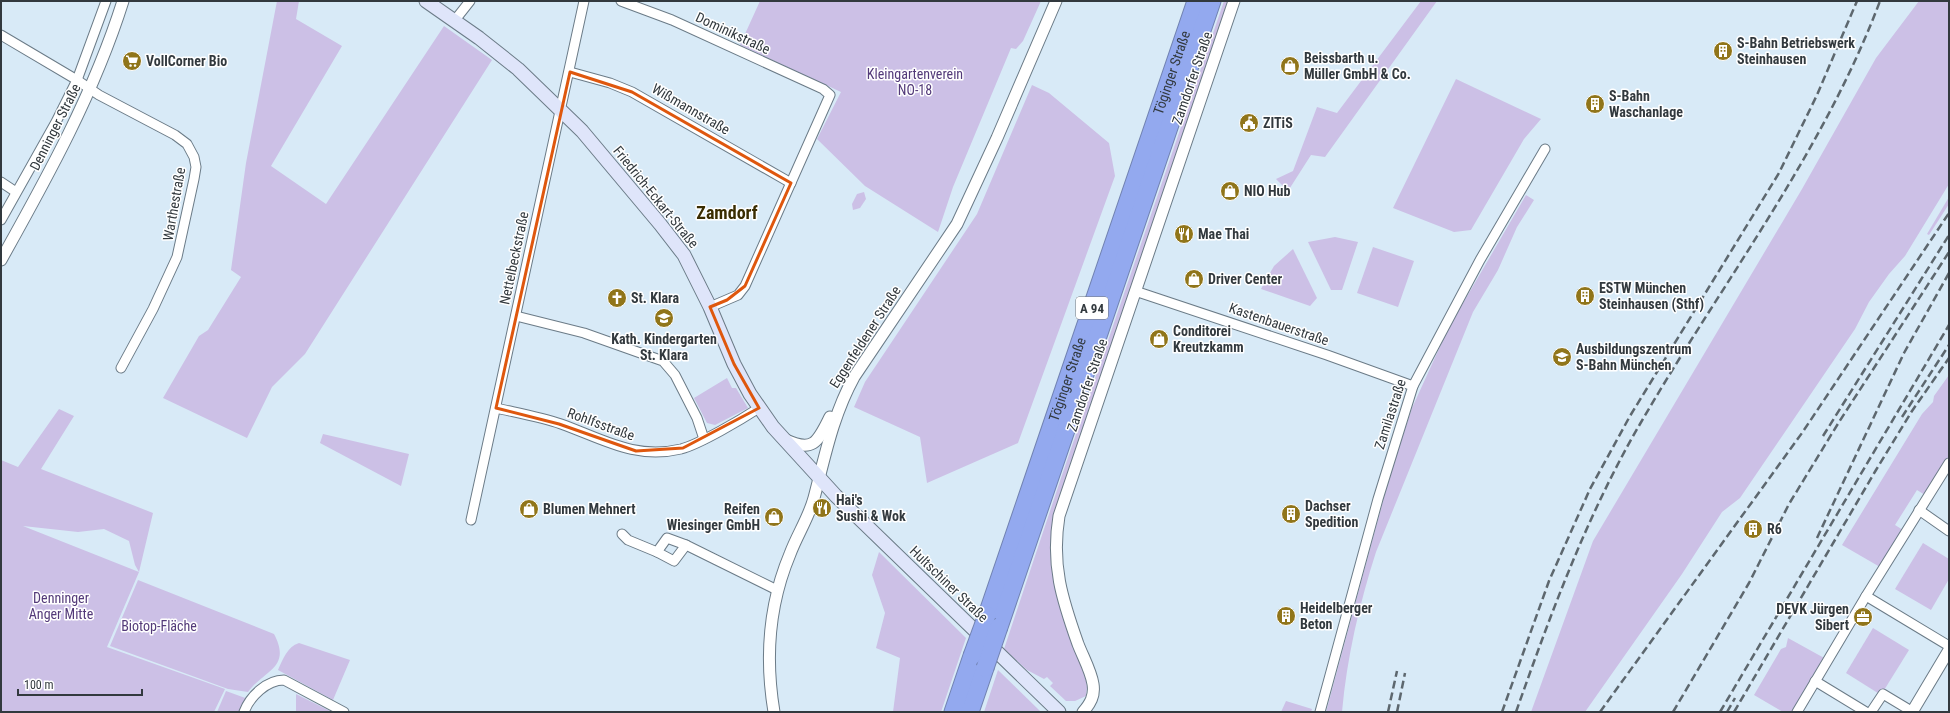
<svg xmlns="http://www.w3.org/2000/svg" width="1950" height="713" font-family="'Roboto Condensed',sans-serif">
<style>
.green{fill:#ccc0e6;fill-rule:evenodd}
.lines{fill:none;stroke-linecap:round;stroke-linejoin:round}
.minor-casing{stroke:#6b7b87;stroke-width:11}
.tertiary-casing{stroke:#6b7b87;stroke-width:13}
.secondary-casing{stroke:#6b7b87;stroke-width:15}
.motorway-casing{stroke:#7182b1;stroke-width:19}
.minor{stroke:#fff;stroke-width:9}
.tertiary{stroke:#fff;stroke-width:11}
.secondary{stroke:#dfe5fa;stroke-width:13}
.motorway{stroke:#93a9ef;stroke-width:17}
.rail{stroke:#5d676e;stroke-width:2.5;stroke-dasharray:8 4;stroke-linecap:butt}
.motorway-bridge-casing{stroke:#7182b1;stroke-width:19;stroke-linecap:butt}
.motorway-bridge{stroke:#93a9ef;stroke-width:17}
.marked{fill:none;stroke:#df570e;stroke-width:3;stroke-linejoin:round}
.labels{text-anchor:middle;stroke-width:3;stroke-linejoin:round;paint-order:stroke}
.shield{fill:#fff;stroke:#707478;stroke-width:1}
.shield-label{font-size:13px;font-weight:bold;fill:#32393e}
.street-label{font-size:14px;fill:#32393e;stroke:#fff}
.poi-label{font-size:14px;font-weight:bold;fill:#32393e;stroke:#fff;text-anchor:start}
.park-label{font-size:14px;fill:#533a79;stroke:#fff}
.district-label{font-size:18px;font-weight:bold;fill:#3a2d02;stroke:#fff}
</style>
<rect width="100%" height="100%" fill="#d8eaf7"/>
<g class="green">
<path d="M277,1H299L296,19L342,46L271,166L326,204L444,26L492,60L305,354L272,387L247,438L163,398L199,336L208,330L241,277L231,270L246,163Z"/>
<path d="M760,1H1041L1023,41L1016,49L1011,48L953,187L938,232L865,186L817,139L841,92L740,45Z"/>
<path d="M1224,1H1229L1053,520C1046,580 1064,621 1085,675L1087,687L1086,696L1075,701H1066L1050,686L1053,683L1047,677L1044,679L1027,670L1004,649L1061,478Z"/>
<path d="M1421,1H1437L1325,157L1311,155L1288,191L1276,179L1293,171L1317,107L1337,113Z"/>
<path d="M1919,1H1949V184L1905,256L1889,274L1869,302L1855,329L1740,498L1722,512L1682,574L1585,712H1531L1593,541L1802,189L1876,58Z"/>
<path d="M1456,79L1541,119L1524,139L1471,230L1454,232L1393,208Z"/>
<path d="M1032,85L1049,93L1109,143L1115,176L1018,443L927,483L920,437L854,407L865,382L977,214Z"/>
<path d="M864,192L866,199L860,208L853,210L852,204L857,194Z"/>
<path d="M1526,195L1534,200L1517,227L1498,270L1473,312L1376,552C1359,605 1347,657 1342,712H1326L1390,475L1412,408L1448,329Z"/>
<path d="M1949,197V204L1929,235L1927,234Z"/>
<path d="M1335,237L1358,242L1342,290H1331L1308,242Z"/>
<path d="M1373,247L1414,261L1398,307L1357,293Z"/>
<path d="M1293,249L1317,298L1310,306L1261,289L1274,266Z"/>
<path d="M1949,375V458L1925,495L1917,490L1895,525L1903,530L1880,567L1842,545L1922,414L1933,402L1934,396Z"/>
<path d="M727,378L732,388H736L748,408L715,425L707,423L694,398Z"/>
<path d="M59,409L74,416L41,469L153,513L139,572L107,647L225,689L214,712H1V460L18,467ZM23,526L78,532L104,529L129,541L135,565L139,572Z"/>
<path d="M323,434L409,454L401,486L320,443Z"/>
<path d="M1923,543L1949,559V579L1931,610L1895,589Z"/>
<path d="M879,552L966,638L941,712H893L900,658L876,648L885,613L872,575Z"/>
<path d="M138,580L274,634C292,668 264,670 248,692L228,689L110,646Z"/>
<path d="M1873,628L1909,650L1881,695L1846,673Z"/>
<path d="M1788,638L1826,659L1793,712H1783L1754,695L1781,649L1786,647Z"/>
<path d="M299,643L350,660L333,700L278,670C283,659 287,647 299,643Z"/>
<path d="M998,670L1041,712H984Z"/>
<path d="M226,691L248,699L240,712H217Z"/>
<path d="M296,694L330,711V712H296Z"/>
<path d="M1286,701L1312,709L1311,712H1281Z"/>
</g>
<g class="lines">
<g class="minor-casing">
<g id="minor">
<path d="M621,1L672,20L823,89L830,95L745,286L738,295L710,307"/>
<path d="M455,20L470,1"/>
<path d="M1,35L77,80L99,95L175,135L187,144L194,157L196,167L194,179L177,257L153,309L121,368"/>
<path d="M570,72L610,83L632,92L791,183"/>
<path d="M1,182L16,192"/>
<path d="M1,220L56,122L77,80L106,1"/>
<path d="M1135,291L1327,355L1413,386"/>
<path d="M516,316L584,333L663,361L675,375L697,418L704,439"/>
<path d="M496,408C518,413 541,417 561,424C603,439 635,460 681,449C700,444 742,419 759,408"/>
<path d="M1919,510L1949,531"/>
<path d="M471,520L584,1"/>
<path d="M622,534L628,540L657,552L667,538L686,545"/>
<path d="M657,552L674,561L686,545L777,590"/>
<path d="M1866,596L1949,646"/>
<path d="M1815,681L1866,712"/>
<path d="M244,712C250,696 267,680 284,680L344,712"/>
<path d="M1320,712L1378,499L1413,386L1480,260L1545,149"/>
<path d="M1797,712L1866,596L1949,463"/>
<path d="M1871,712L1883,694L1913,712"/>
</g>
</g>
<g class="tertiary-casing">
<g id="tertiary">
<path d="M1,260C48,176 94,93 123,1"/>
<path d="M786,440C814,453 818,441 830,417"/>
<path d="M774,712C765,658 769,604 790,554C797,535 809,517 814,498C825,456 833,415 854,377L957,224L997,138L1056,1"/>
<path d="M1083,712C1090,704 1095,696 1093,684C1091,671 1083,657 1078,644C1062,599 1051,565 1059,516L1234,1"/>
<path d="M1912,712L1949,650"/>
</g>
</g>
<g class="secondary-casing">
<path id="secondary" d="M426,1L479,38L518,69L582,131L660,224L684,255L710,307L734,364L750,394L773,427L836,496L1059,712"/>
</g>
<g class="motorway-casing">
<g id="motorway">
<path id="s1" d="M987,615L1196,1"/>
<path d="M999,627L1212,1"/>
<path d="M953,712L972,656"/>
<path d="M970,712L985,668"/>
</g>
</g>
<use href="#minor" class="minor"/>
<use href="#tertiary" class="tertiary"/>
<use href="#secondary" class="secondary"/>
<use href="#motorway" class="motorway"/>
<g class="rail">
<path d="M1902,417L1949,345"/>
<path d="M1823,436L1949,235"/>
<path d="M1817,538L1904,353L1949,273"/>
<path d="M1388,712L1397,671"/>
<path d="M1397,712L1405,673"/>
<path d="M1502,712L1549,581L1590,489L1630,416L1779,173L1817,95L1857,1"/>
<path d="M1516,712C1551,613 1587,515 1640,424C1721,284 1823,153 1880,1"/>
<path d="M1600,712L1802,433L1949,213"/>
<path d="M1673,712L1749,583L1789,504L1839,422L1949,252"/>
<path d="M1720,712L1949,325"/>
<path d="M1727,712L1735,698"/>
<path d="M1734,712L1876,470L1912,411L1949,358"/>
</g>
<g class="motorway-bridge-casing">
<g id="motorway-bridge">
<path d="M972,656L987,615"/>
<path d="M985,668L999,627"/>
</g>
</g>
<use href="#motorway-bridge" class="motorway-bridge"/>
</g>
<path class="marked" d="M570,72L632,92L791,183L745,286L727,300L710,307L734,364L759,408L683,448L636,451L559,424L496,408Z"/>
<defs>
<g id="building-disc" transform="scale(1)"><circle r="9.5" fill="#90751a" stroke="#fff"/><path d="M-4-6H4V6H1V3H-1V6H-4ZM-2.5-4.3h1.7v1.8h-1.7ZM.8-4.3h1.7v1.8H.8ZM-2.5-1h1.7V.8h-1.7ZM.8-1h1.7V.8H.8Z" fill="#fff"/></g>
<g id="supermarket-disc" transform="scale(1)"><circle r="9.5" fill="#90751a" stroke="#fff"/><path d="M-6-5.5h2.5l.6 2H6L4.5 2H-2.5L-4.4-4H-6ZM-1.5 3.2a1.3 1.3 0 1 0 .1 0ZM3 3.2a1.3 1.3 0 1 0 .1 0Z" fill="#fff"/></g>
<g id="shop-disc" transform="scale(1)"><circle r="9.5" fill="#90751a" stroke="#fff"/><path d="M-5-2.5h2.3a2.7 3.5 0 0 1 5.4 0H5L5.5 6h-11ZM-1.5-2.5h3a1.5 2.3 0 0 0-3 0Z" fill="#fff"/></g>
<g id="civic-disc" transform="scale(1)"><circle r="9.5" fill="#90751a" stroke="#fff"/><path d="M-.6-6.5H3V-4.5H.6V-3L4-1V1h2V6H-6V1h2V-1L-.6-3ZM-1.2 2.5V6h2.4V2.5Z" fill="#fff"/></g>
<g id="restaurant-disc" transform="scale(1)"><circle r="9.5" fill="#90751a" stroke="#fff"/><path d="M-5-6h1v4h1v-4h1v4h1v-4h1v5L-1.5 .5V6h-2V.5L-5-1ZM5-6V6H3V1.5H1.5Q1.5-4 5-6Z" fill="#fff"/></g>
<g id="church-disc" transform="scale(1)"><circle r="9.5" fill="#90751a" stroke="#fff"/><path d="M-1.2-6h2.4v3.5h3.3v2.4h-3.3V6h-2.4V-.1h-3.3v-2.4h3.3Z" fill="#fff"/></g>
<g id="school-disc" transform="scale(1)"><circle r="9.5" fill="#90751a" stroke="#fff"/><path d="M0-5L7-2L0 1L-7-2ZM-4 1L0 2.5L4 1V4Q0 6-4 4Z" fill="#fff"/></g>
<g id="university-disc" transform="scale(1)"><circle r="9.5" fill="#90751a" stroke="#fff"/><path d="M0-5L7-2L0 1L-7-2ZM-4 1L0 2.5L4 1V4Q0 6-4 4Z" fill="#fff"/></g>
<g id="office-disc" transform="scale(1)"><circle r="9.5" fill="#90751a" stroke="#fff"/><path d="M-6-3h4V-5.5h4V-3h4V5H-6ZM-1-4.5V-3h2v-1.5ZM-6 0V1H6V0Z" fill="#fff"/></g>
</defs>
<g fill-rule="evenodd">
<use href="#building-disc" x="1723" y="51"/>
<use href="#supermarket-disc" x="132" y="61"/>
<use href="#shop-disc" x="1290" y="66"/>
<use href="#building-disc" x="1595" y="104"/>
<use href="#civic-disc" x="1249" y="123"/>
<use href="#shop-disc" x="1230" y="191"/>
<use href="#restaurant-disc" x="1184" y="234"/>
<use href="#shop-disc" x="1194" y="279"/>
<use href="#building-disc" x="1585" y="296"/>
<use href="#church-disc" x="617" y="298"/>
<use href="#school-disc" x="664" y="318"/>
<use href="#shop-disc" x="1159" y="339"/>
<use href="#university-disc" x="1562" y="357"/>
<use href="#restaurant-disc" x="822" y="508"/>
<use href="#shop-disc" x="529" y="509"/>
<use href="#building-disc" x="1291" y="514"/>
<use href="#shop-disc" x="774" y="517"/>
<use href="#building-disc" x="1753" y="529"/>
<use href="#building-disc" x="1286" y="616"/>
<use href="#office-disc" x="1863" y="617"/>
</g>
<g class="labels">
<rect class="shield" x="1076" y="297" width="32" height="22" rx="3"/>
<g class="shield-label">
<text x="1092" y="313">A 94</text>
</g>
<g class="street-label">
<text transform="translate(733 33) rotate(25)" y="5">Dominikstraße</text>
<text dy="5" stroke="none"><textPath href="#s1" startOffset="573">Töginger Straße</textPath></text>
<text transform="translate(1192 78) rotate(-71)" y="5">Zamdorfer Straße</text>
<text transform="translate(691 109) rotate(30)" y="5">Wißmannstraße</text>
<text transform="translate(55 127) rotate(-63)" y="5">Denninger Straße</text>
<text transform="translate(656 197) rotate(51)" y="5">Friedrich-Eckart-Straße</text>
<text transform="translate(174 204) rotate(-80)" y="5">Warthestraße</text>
<text transform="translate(514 258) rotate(-78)" y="5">Nettelbeckstraße</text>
<text transform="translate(1279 324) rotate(19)" y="5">Kastenbauerstraße</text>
<text transform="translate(865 337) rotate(-57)" y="5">Eggenfeldener Straße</text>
<text dy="5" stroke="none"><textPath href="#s1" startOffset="249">Töginger Straße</textPath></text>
<text transform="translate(1087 385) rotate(-71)" y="5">Zamdorfer Straße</text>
<text transform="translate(1390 414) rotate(-72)" y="5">Zamilastraße</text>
<text transform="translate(601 424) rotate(20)" y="5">Rohlfsstraße</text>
<text transform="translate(949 584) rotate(44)" y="5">Hultschiner Straße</text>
</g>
<g class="poi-label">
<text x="1737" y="48">S-Bahn Betriebswerk<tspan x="1737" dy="16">Steinhausen</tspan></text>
<text x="1304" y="63">Beissbarth u.<tspan x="1304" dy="16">Müller GmbH &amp; Co.</tspan></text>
<text x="146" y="66">VollCorner Bio</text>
<text x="1609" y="101">S-Bahn<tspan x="1609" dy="16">Waschanlage</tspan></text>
<text x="1263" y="128">ZITiS</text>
<text x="1244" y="196">NIO Hub</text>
<text x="1198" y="239">Mae Thai</text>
<text x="1208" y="284">Driver Center</text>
<text x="1599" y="293">ESTW München<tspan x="1599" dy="16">Steinhausen (Sthf)</tspan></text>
<text x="631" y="303">St. Klara</text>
<text x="1173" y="336">Conditorei<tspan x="1173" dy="16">Kreutzkamm</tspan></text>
<text x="664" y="344" text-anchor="middle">Kath. Kindergarten<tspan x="664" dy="16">St. Klara</tspan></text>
<text x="1576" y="354">Ausbildungszentrum<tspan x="1576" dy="16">S-Bahn München</tspan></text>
<text x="836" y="505">Hai's<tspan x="836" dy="16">Sushi &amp; Wok</tspan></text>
<text x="1305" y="511">Dachser<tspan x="1305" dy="16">Spedition</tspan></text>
<text x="543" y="514">Blumen Mehnert</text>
<text x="760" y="514" text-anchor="end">Reifen<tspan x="760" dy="16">Wiesinger GmbH</tspan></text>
<text x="1767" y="534">R6</text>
<text x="1300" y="613">Heidelberger<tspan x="1300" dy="16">Beton</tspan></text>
<text x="1849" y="614" text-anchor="end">DEVK Jürgen<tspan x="1849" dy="16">Sibert</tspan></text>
</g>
<g class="park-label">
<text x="915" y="79">Kleingartenverein<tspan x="915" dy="16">NO-18</tspan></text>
<text x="61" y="603">Denninger<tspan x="61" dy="16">Anger Mitte</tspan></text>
<text x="159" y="631">Biotop-Fläche</text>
</g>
<g class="district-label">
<text x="727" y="219">Zamdorf</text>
</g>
</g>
<rect width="1950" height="713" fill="none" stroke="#32393e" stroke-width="4"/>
<path d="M18 689v6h124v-6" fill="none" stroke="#32393e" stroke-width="2"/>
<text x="24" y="689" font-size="12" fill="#32393e" stroke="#ffffff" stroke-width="3" paint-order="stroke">100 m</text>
</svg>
